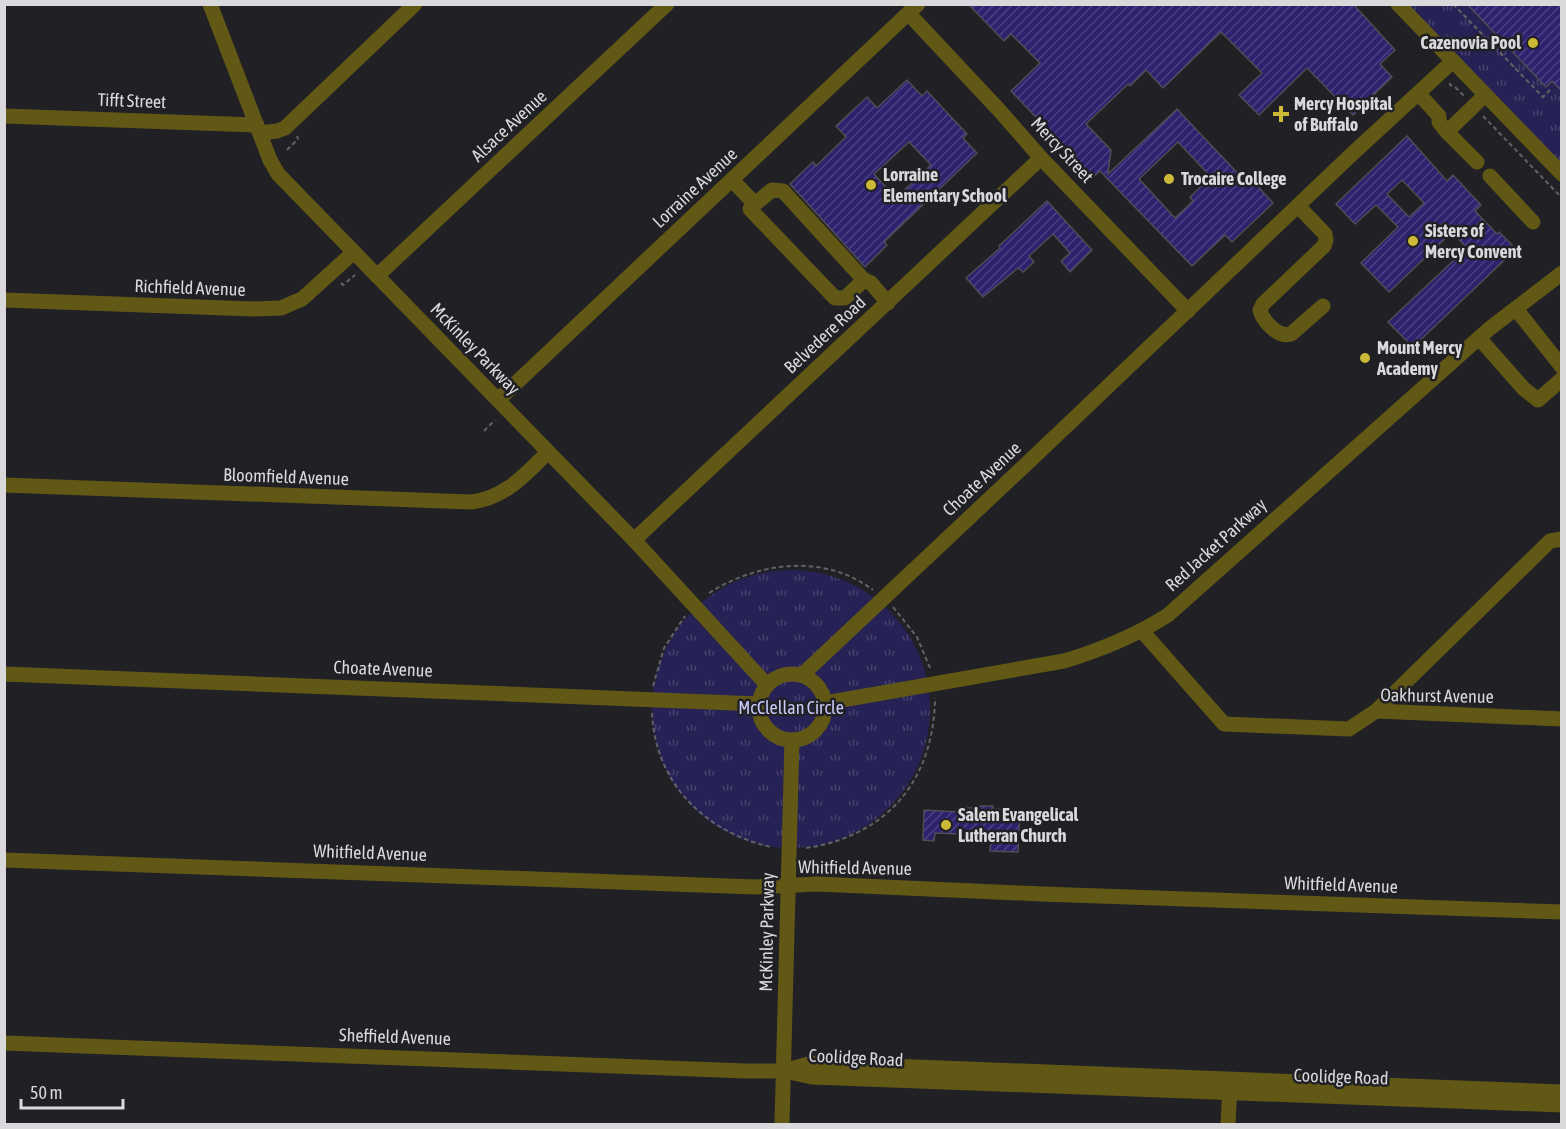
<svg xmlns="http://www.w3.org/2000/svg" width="1566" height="1129" font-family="'Asap Condensed',sans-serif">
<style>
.park{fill:url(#park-tufts)}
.building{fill:url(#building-hatch);stroke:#4d4d53;stroke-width:1.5;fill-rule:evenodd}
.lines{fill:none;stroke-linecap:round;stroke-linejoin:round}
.path{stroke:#626266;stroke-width:2;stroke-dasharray:4.5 3;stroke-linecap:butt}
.minor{stroke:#625816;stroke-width:15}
.poi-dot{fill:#cdb938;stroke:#202025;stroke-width:2}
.labels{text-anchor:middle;stroke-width:5;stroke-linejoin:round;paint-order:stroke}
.poi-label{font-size:18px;font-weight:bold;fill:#d9d9dc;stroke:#202025;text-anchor:start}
.street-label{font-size:18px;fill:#d9d9dc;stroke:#202025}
.park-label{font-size:18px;fill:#c9caf7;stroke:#202025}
</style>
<defs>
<pattern id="park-tufts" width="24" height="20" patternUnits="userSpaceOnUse" patternTransform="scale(1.5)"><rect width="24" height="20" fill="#272255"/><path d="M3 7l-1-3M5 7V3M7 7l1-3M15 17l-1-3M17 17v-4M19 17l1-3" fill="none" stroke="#46426d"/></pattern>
<pattern id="building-hatch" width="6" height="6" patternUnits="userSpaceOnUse" patternTransform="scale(1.5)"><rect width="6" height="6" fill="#2e226f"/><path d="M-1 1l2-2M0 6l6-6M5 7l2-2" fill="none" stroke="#4c4283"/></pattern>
</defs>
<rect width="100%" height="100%" fill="#202025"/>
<g class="park">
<path d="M1409,5H1561V166Z"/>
<circle cx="791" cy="709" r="139"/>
</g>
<g class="building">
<path d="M968,4H1353L1395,50L1380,64L1392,77L1353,115L1307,68L1259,115L1239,95L1262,73L1221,32L1163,88L1146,70L1130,86L1128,84L1086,124L1111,150L1108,174L1177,109L1246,182L1250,178L1273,203L1232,242L1225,235L1192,266L1100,171L1093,177L1011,91L1040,63L1011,34L1004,41ZM1178,142L1211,177L1190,197L1193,201L1175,218L1139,179Z"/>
<path d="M1467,4H1562V91L1552,81L1546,87Z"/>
<path d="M907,80L922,96L927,91L967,134L963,138L977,153L884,242L887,245L865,267L790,184L813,162L816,166L846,137L836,126L867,97L877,108ZM909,142L931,165L896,198L874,174Z"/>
<path d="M1407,136L1447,181L1453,175L1481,205L1475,211L1497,234L1499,232L1516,249L1413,347L1388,322L1467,248L1452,232L1389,292L1361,263L1398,227L1376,205L1355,224L1336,204ZM1402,180L1424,203L1409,217L1387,194Z"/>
<path d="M1047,201L1092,250L1070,272L1061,261L1070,253L1053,234L1029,256L1034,262L1023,272L1018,268L983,297L966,278L1000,248L999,246Z"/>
<path d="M975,806H993V809L1020,810L1018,852L990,851L991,840L958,838V834L935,833L934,841L923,840L924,810L959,812V808H975Z"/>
</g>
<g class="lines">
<g class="path">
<path d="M1453,4L1543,97L1552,88"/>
<path d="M1450,83V85L1455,87L1465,97"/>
<path d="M1483,116L1562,198"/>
<path d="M287,150L298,139L297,136"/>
<path d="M341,283L343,285L355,275"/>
<path d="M484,431L495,420"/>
<path d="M709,593C758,562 824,553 873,590"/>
<path d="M893,607L917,637L930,668"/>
<path d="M653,686L664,648L685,616"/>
<path d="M652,713C655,783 705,832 771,847"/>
<path d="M806,848C888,836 934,779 935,698"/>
</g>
<g class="minor">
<path d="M210,4L270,160L278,174L634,540L767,685"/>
<path d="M1398,4L1562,174"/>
<path d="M909,14L999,110L1041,158L1188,311"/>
<path d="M1419,94L1439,116V122L1447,132L1477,162"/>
<path d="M4,116L257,125"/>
<path d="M1447,132L1485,95"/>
<path d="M260,133L277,131L285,128L415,4"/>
<path d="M1490,176L1533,222"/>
<path d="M732,180L755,204L750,209L835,298H845L864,280L871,283L888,303"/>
<path d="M755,204L772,190L783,191L864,280"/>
<path d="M1298,206L1325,234L1326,240L1324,246L1263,304L1260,310C1263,322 1279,338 1291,334L1323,306"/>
<path d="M377,276L667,4"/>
<path d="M4,300L254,309L281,308L302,299L354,252"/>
<path d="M1516,309L1562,367"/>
<path d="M1479,338L1524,389L1538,400L1562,379"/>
<path d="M498,400L918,4"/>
<path d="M4,485L471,502C505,498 525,475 548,452"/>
<path d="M634,540L1041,158"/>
<path d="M1142,631L1224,724L1349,729L1376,711L1562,719"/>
<path d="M4,674L759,704"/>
<circle cx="792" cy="707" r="33"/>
<path d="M802,675L1038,453L1351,155L1453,61"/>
<path d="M825,703L1064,661C1101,650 1135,636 1168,615L1489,329L1562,273"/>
<path d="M1376,711L1550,541L1562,539"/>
<path d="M4,860L755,887L817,884L1042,894L1562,912"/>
<path d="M4,1043L746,1071H784L812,1077L1562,1105"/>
<path d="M787,1070L812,1063L839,1064L1562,1092"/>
<path d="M782,1124L792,740"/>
<path d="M1228,1124L1230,1083"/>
</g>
</g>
<g class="poi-dot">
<circle cx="1533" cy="43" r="6"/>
<path d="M1278 105h6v6h6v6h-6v6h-6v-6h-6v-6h6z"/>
<circle cx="1169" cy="179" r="6"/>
<circle cx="871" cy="185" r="6"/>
<circle cx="1413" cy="241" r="6"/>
<circle cx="1365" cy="358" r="6"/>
<circle cx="946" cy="825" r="6"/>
</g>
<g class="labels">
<g class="poi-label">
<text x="1521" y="49" text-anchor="end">Cazenovia Pool</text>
<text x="1294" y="110">Mercy Hospital<tspan x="1294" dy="21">of Buffalo</tspan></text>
<text x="883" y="181">Lorraine<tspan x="883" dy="21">Elementary School</tspan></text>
<text x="1181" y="185">Trocaire College</text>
<text x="1425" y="237">Sisters of<tspan x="1425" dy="21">Mercy Convent</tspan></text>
<text x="1377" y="354">Mount Mercy<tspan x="1377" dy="21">Academy</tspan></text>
<text x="958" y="821">Salem Evangelical<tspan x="958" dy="21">Lutheran Church</tspan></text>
</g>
<g class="street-label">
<text transform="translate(132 101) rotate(2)" y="6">Tifft Street</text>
<text transform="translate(509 126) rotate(-43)" y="6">Alsace Avenue</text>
<text transform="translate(1062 150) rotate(47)" y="6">Mercy Street</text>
<text transform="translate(695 188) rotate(-43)" y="6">Lorraine Avenue</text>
<text transform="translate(190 288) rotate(2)" y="6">Richfield Avenue</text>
<text transform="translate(825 335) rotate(-43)" y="6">Belvedere Road</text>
<text transform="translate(475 349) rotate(46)" y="6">McKinley Parkway</text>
<text transform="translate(286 477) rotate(2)" y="6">Bloomfield Avenue</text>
<text transform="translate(982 479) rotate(-43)" y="6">Choate Avenue</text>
<text transform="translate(1216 545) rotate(-42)" y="6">Red Jacket Parkway</text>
<text transform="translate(383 669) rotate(2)" y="6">Choate Avenue</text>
<text transform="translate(1437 696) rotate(1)" y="6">Oakhurst Avenue</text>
<text transform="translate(370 853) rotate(2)" y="6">Whitfield Avenue</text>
<text transform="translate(855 868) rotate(1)" y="6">Whitfield Avenue</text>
<text transform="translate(1341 885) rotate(2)" y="6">Whitfield Avenue</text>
<text transform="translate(767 932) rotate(-89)" y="6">McKinley Parkway</text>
<text transform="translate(395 1037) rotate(2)" y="6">Sheffield Avenue</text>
<text transform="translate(856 1058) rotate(3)" y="6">Coolidge Road</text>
<text transform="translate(1341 1077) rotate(2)" y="6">Coolidge Road</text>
</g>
<g class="park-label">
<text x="791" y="714">McClellan Circle</text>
</g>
</g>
<rect width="1566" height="1129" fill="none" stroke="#d9d9dc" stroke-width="12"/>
<path d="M21 1099v9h102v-9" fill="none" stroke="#d9d9dc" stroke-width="3"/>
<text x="30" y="1099" font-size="18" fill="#d9d9dc" stroke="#202025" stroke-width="4.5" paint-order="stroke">50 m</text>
</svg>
